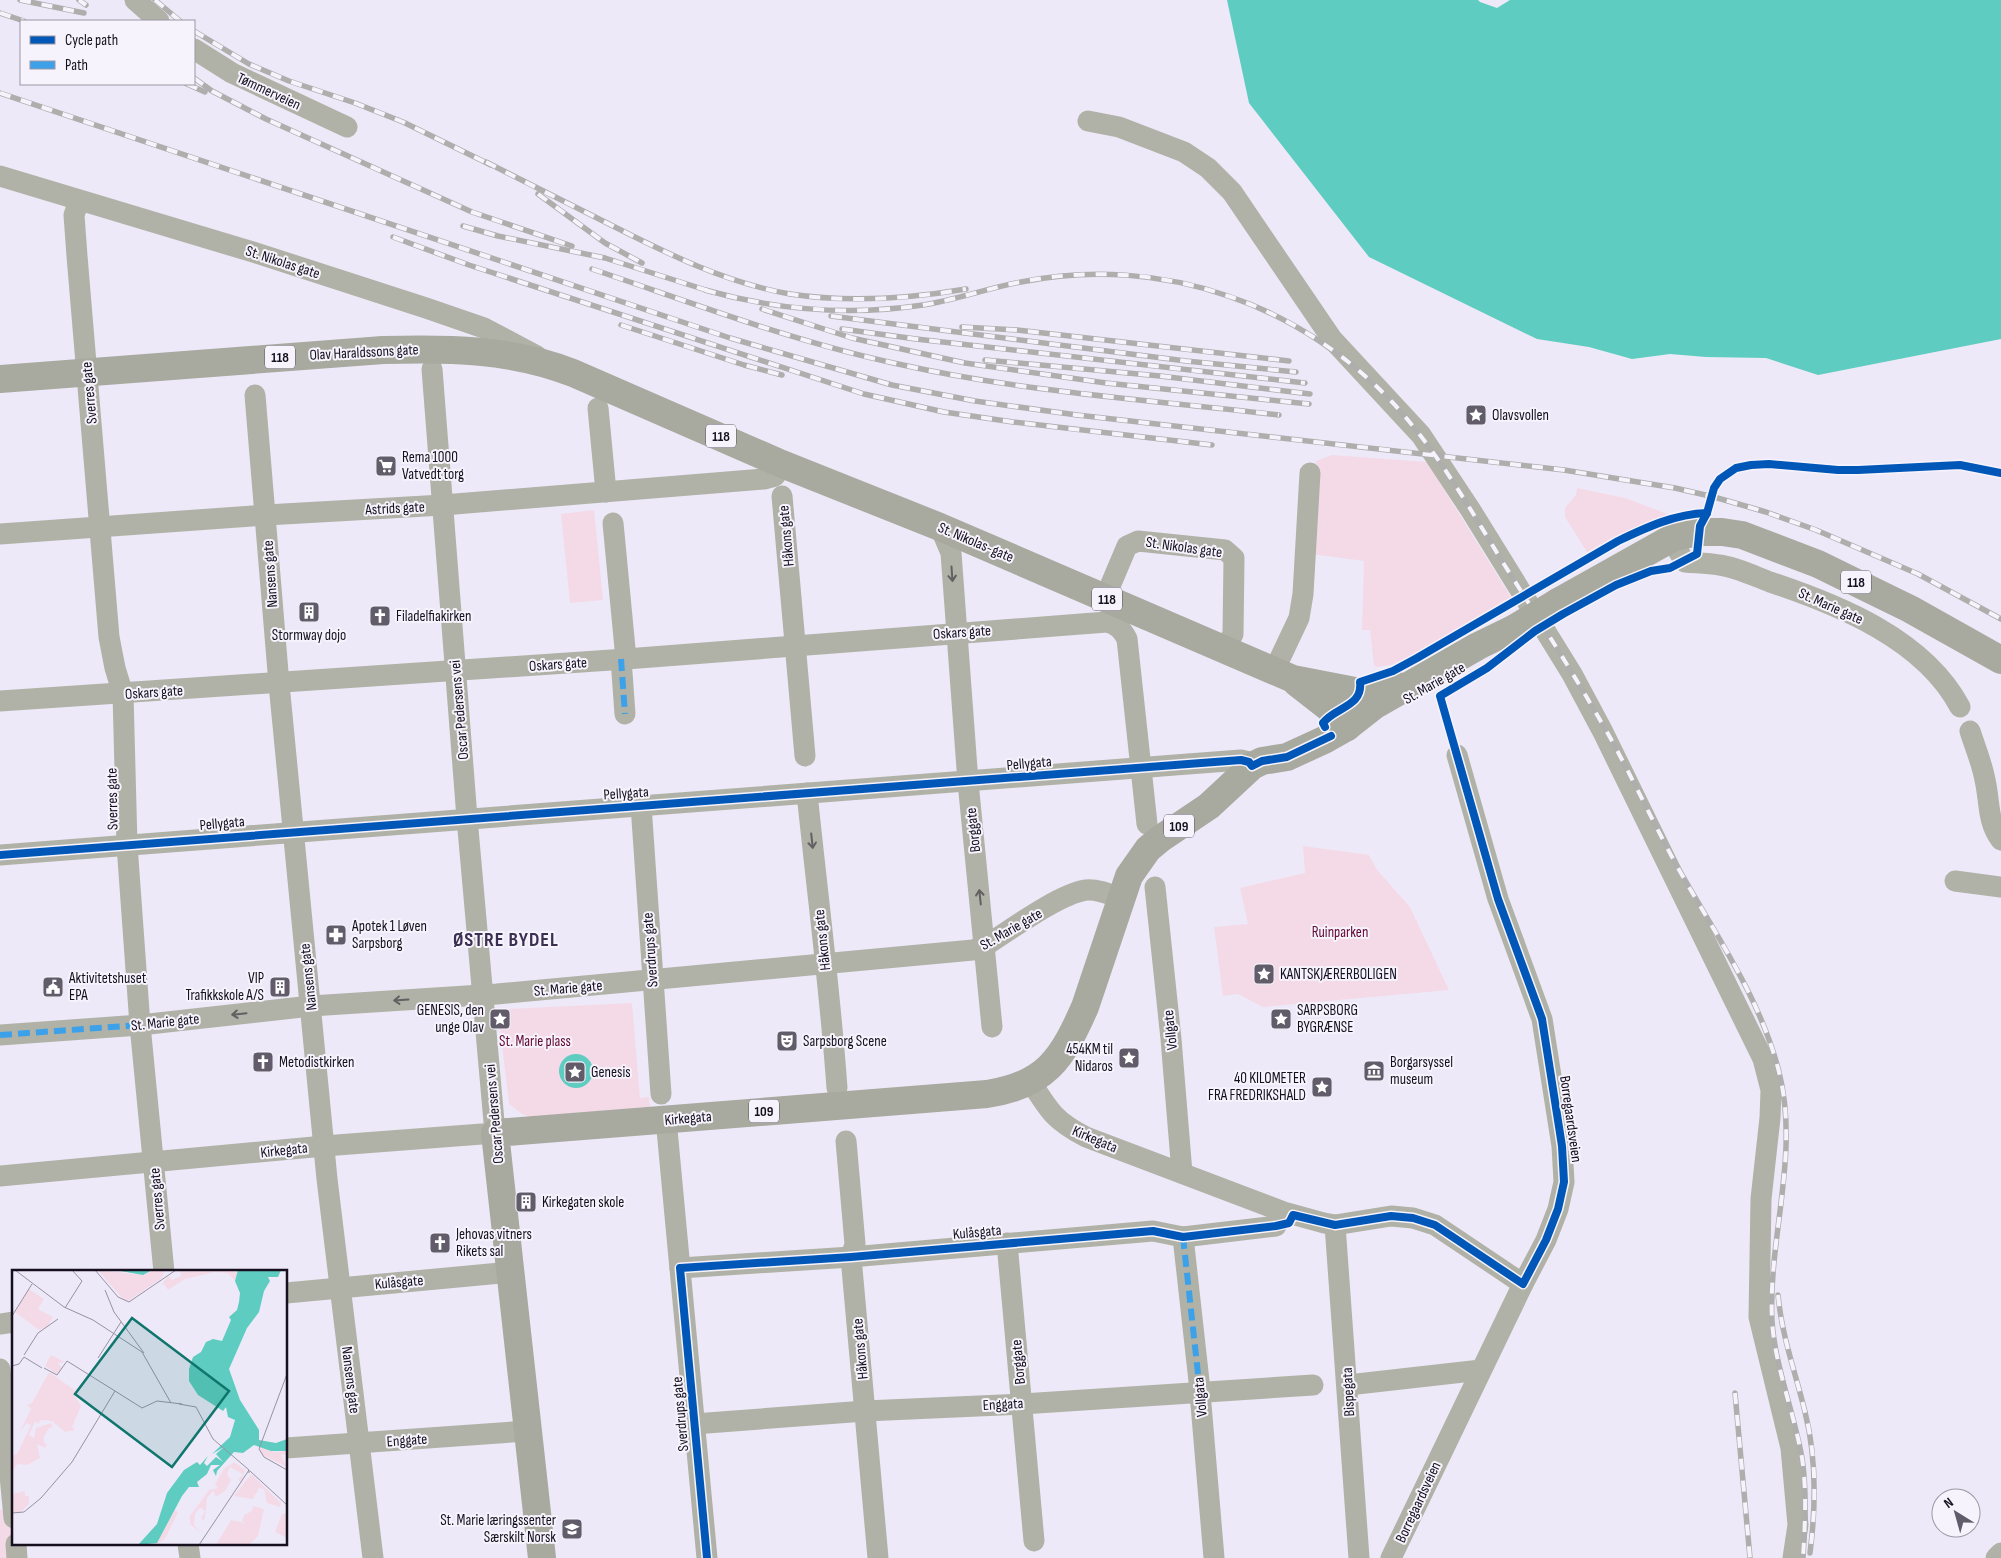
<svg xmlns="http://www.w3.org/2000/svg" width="2001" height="1558" font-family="'Sofia Sans Condensed',sans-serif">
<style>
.green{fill:#f4dae7;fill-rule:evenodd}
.water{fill:#5eccc0}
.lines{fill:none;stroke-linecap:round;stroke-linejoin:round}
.minor{stroke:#b0b2a7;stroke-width:21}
.major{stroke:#a8a99f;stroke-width:28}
.rail-casing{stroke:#aeaead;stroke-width:5.5}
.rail{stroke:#f6f3fc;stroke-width:4;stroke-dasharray:11;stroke-linecap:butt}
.major-bridge{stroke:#a8a99f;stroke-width:28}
.quiet{stroke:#3da1ea;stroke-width:6;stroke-dasharray:12 6;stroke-linecap:butt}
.cycleway-casing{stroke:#f6f3fc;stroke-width:11}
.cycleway{stroke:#0057b8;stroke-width:8}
.oneway{stroke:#626062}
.labels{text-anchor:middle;stroke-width:4;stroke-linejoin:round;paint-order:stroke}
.shield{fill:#f6f3fc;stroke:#585361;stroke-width:1}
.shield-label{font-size:14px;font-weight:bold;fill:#150f1e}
.street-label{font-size:15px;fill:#150f1e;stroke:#f6f3fc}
.poi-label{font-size:15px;fill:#150f1e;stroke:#f6f3fc;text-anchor:start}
.park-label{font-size:15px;fill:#630834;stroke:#f6f3fc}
.district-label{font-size:20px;font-weight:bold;letter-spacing:1px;fill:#3b2f52;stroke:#f6f3fc}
.inset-road{fill:none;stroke:#9792a1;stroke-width:1}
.view{fill:#0f766e;fill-opacity:0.15;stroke:#0f766e;stroke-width:2.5}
.inset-edge{fill:none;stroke:#150f1e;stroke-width:2.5}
</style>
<rect width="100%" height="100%" fill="#eee9f8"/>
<g class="green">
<path d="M1332,455L1427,462L1512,599L1409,657L1391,665L1377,667L1374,665L1370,630H1362L1364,561L1311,554L1316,461Z"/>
<path d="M1577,488L1625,498L1670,515L1612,538L1587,552L1565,517V508L1576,495Z"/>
<path d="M594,510L603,600L570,603L561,514Z"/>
<path d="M1303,846L1369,855L1377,870L1410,907L1449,990L1263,1007L1238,994L1223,996L1214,927L1248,924L1240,888L1305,873Z"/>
<path d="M632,1003L640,1098L649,1097L650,1107L530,1117L522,1114L509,1104L499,1020L506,1009ZM575,1054L586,1056L560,1077C557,1063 564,1058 575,1054Z"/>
<path d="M0,1510L13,1511L14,1544L17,1558H0Z"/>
</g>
<g class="water">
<path d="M1227,0H1478L1480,2L1497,8L1510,0H2001V339L1818,375L1766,358L1706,357L1670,354L1632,359L1589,347L1537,339L1369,257L1249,103Z"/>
<circle cx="576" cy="1071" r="17"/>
</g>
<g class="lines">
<g class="minor">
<path d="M135,0L159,21"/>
<path d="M194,49L232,73L347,127"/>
<path d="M1088,121L1119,127L1184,152L1208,168L1232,192L1332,339L1421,435L1470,509L1572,674L1603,732L1763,1059L1771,1090L1770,1118L1761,1199L1759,1317L1791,1448L1798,1525L1793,1558"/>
<path d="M0,176L253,252L426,308L484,328L537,356"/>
<path d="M79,201L74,215L77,256L109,637L115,668L123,694L127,845L140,1025L164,1272"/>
<path d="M255,395L279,684L327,1179L373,1558"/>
<path d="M598,408L606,492"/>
<path d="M782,496L805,756"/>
<path d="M613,523L626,659"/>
<path d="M940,527L951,553L968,782L992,1027"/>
<path d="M0,534L266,515L443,505L764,479L775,476L782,464"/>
<path d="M1674,537L1677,549L1685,562C1696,563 1708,563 1719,565C1736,567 1754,576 1770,582C1839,605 1924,639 1960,707"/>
<path d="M1105,598L1127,546L1138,541L1225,550L1234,558L1233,634L1225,650"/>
<path d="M621,659L625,714"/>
<path d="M1274,671L1299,618L1303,594L1310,473"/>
<path d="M0,701L626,659L1107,622C1117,625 1122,629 1127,639L1147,824"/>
<path d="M1970,731C1975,747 1982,763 1985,780C1990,801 1987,822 2001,840"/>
<path d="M807,793C817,891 830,989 837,1088"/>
<path d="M641,805L661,1094"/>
<path d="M0,855L1188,764L1241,760L1249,762L1252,766"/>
<path d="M1955,881L2001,887"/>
<path d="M1155,887L1171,1039L1182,1173"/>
<path d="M0,1035L140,1025L311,1006L497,994L973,950L985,946C1010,930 1059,894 1086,890C1098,889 1109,894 1120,898"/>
<path d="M1031,1082C1049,1111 1055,1121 1086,1137L1284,1212L1324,1223L1335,1225L1391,1216L1413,1218L1435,1225L1523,1284L1546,1240L1558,1209L1564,1182L1562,1146L1542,1019L1498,899L1457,755"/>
<path d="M666,1119L707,1558"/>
<path d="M846,1141L855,1244L851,1257L878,1558"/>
<path d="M0,1176L324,1146L495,1133L467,818L432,369"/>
<path d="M1335,1225L1359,1558"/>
<path d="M1183,1237L1199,1381L1214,1558"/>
<path d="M1007,1243L1034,1541"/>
<path d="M680,1268L851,1257L1153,1231L1183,1237L1276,1226"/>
<path d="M286,1293L511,1272"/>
<path d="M0,1324L14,1322"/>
<path d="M0,1369L14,1518"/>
<path d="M1348,1385L1481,1370"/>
<path d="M694,1424L865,1411L1022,1404L1313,1385"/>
<path d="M286,1448L527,1431"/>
<path d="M16,1544L17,1558"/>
<path d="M188,1544L190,1558"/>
<path d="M1391,1558L1523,1284"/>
<path d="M1996,1558L2001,1553"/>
</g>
<g class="major">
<path d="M0,379L383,350C448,348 512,349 573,373L782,464L940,527L1293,679L1360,692L1396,685"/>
<path d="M1558,602L1674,537L1699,532H1722L1742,535L1818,564L1910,609L2001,660"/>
<path d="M1297,683L1329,708L1347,727"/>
<path d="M542,1558L495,1133L987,1094C1046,1085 1062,1059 1085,1007L1129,876L1148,849L1160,839L1209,806L1252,766L1262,761L1287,757L1324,740L1347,727L1375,705L1478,646L1515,628"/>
</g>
<g class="rail-casing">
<g id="rail">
<path d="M20,0L84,13"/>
<path d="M79,0L86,5"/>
<path d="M155,0L180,21"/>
<path d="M0,13L24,21"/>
<path d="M194,31L249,64L289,81L355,103L403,122L491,165"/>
<path d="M194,78L212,91L266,119L472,212L572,246"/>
<path d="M187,84L205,92"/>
<path d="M0,93L730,338L892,385L975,401L1077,415L1564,470L1675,488L1714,497L1766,512L1816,530L1918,574L2001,619"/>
<path d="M486,162C527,183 569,204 611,225C668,254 726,283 790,294C850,303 907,299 966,289"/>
<path d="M538,194L605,243L642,263"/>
<path d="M463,226L498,236L605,258L712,292"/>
<path d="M393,237L469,265L864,394L944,412L1013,422L1212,445"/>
<path d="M592,269C693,303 794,342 898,364C1023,392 1152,400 1279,415"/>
<path d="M705,290C776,310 850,316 923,305C956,300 988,288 1021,282C1090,268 1162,273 1228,296C1291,317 1349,356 1394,404C1437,451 1469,507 1502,561C1538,618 1574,674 1607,732C1630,773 1650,816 1672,857C1710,927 1759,993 1779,1072C1800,1155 1768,1237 1772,1321C1775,1367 1794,1412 1802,1458C1807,1491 1805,1525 1803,1558"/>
<path d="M762,309L852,338L965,363L1106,383L1309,404"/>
<path d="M831,316L1186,361L1296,372"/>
<path d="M621,325L744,365L782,375"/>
<path d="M962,327L1017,330L1289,361"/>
<path d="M842,329L916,339L1305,383"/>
<path d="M985,360L1160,376L1310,394"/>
<path d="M1778,1295C1782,1337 1795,1371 1805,1412C1817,1459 1816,1506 1810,1553"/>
<path d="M1735,1393L1750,1558"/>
</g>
</g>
<use href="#rail" class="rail"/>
<path class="major-bridge" d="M1515,628L1558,602"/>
<g class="quiet">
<path d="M621,659L625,714"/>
<path d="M0,1035L140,1025"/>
<path d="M1183,1237L1200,1392"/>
</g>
<g class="cycleway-casing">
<g id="cycleway">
<path d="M1325,727L1323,723C1335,707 1363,707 1360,682L1393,671L1417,658L1618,541C1647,527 1675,514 1707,513"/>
<path d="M0,855L1188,764L1241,760L1249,762L1252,766L1262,761L1287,757L1331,736"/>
<path d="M707,1558L680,1268L851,1257L1153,1231L1183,1237L1276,1226L1289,1223L1293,1215L1335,1225L1391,1216L1413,1218L1435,1225L1523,1284L1546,1240L1558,1209L1564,1182L1562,1146L1542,1019L1498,899L1440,696L1487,668L1535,631L1563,614L1616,585L1651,571L1670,568L1697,554L1700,526L1707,513L1714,488L1720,479L1736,468L1751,465L1769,464L1838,470H1858L1960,465L2001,473"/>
</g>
</g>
<use href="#cycleway" class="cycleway"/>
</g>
<defs><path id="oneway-shaft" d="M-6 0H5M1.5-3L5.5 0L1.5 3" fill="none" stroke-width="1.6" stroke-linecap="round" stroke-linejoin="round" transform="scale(1.25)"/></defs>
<g class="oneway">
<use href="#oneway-shaft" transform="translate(952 574) rotate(86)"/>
<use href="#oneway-shaft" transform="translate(812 841) rotate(84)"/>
<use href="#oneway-shaft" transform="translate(980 897) rotate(-96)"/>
<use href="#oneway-shaft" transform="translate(401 1000) rotate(176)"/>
<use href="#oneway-shaft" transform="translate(239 1014) rotate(174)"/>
</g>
<defs>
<g id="sight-square" transform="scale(1.125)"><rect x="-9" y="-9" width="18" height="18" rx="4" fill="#615b6a" stroke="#f6f3fc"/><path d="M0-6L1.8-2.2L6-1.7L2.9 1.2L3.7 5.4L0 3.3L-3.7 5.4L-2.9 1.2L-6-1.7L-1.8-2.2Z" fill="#fff"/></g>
<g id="supermarket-square" transform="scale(1.125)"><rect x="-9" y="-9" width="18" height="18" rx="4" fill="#615b6a" stroke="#f6f3fc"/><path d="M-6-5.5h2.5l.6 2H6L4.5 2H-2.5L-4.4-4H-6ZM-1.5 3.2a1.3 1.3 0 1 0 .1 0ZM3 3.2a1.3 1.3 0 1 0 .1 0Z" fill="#fff"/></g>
<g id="building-square" transform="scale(1.125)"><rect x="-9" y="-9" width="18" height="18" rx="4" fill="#615b6a" stroke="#f6f3fc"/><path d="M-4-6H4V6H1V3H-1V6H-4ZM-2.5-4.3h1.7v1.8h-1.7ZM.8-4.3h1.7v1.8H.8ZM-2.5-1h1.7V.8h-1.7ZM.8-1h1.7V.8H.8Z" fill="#fff"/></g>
<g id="church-square" transform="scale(1.125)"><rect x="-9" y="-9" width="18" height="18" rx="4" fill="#615b6a" stroke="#f6f3fc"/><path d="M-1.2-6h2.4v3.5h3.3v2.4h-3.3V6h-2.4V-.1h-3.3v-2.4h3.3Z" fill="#fff"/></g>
<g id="pharmacy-square" transform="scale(1.125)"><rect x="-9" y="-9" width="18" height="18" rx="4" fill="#615b6a" stroke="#f6f3fc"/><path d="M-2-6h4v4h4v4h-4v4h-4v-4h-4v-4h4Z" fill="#fff"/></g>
<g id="civic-square" transform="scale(1.125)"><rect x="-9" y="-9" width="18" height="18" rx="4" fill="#615b6a" stroke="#f6f3fc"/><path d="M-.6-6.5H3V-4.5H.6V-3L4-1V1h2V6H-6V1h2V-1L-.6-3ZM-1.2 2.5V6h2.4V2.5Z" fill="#fff"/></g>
<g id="theatre-square" transform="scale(1.125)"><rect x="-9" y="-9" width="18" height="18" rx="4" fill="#615b6a" stroke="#f6f3fc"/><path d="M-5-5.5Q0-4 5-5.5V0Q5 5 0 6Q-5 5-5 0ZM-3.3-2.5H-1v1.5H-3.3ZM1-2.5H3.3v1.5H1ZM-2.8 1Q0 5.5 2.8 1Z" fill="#fff"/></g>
<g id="museum-square" transform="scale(1.125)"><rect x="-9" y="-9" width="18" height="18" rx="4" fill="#615b6a" stroke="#f6f3fc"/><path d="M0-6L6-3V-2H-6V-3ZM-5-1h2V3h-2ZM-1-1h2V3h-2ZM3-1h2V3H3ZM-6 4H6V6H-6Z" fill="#fff"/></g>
<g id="school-square" transform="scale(1.125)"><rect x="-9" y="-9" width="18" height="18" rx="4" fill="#615b6a" stroke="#f6f3fc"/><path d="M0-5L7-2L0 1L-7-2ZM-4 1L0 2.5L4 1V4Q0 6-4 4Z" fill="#fff"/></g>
</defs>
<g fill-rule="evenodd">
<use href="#sight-square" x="1476" y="415"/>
<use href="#supermarket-square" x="386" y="466"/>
<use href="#building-square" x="309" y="612"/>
<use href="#church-square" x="380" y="616"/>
<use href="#pharmacy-square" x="336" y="935"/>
<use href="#sight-square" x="1264" y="974"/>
<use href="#civic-square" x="53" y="987"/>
<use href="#building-square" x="280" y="987"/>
<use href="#sight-square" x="500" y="1019"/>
<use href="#sight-square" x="1281" y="1019"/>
<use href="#theatre-square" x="787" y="1041"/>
<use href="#sight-square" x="1129" y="1058"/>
<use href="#church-square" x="263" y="1062"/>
<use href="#museum-square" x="1374" y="1071"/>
<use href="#sight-square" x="575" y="1072"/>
<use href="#sight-square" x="1322" y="1087"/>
<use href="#building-square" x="526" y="1202"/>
<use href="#church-square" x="440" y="1243"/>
<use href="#school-square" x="572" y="1529"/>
</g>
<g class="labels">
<g class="shield">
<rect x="265" y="345.5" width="30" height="23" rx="4"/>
<rect x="706" y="424.5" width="30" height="23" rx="4"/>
<rect x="1841" y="570.5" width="30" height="23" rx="4"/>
<rect x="1092" y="587.5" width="30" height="23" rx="4"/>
<rect x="1164" y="814.5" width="30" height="23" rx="4"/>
<rect x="749" y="1099.5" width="30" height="23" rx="4"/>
</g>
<g class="shield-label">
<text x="280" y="362">118</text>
<text x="721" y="441">118</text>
<text x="1856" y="587">118</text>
<text x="1107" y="604">118</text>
<text x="1179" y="831">109</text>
<text x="764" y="1116">109</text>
</g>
<g class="street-label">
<text transform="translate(269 91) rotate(25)" y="5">Tømmerveien</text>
<text transform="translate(283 262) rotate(18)" y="5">St. Nikolas gate</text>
<text transform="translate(364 352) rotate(-3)" y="5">Olav Haraldssons gate</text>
<text transform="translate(89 393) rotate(-95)" y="5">Sverres gate</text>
<text transform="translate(395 508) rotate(-3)" y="5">Astrids gate</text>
<text transform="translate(786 536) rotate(-95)" y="5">Håkons gate</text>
<text transform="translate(976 542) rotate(23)" y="5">St. Nikolas-gate</text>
<text transform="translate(1184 547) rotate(8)" y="5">St. Nikolas gate</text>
<text transform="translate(270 574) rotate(-94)" y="5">Nansens gate</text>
<text transform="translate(1831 606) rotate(24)" y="5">St. Marie gate</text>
<text transform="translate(962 632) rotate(-4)" y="5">Oskars gate</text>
<text transform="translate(558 664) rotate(-4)" y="5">Oskars gate</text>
<text transform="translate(1434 683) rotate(-30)" y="5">St. Marie gate</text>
<text transform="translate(154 692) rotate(-4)" y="5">Oskars gate</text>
<text transform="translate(459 710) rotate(-95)" y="5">Oscar Pedersens vei</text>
<text transform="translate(1029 763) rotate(-5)" y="5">Pellygata</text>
<text transform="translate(626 793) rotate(-4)" y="5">Pellygata</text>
<text transform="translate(112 799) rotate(-91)" y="5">Sverres gate</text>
<text transform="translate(222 823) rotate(-5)" y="5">Pellygata</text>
<text transform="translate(973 830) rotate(-96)" y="5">Borggate</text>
<text transform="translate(1011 929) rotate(-30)" y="5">St. Marie gate</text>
<text transform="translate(822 940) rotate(-96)" y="5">Håkons gate</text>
<text transform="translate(650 950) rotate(-94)" y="5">Sverdrups gate</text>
<text transform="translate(308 977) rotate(-96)" y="5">Nansens gate</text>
<text transform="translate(568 988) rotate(-5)" y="5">St. Marie gate</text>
<text transform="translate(165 1022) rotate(-6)" y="5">St. Marie gate</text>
<text transform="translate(1170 1030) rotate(-96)" y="5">Vollgate</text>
<text transform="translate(494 1114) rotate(-95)" y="5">Oscar Pedersens vei</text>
<text transform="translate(688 1118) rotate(-5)" y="5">Kirkegata</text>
<text transform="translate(1571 1119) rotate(82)" y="5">Borregaardsveien</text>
<text transform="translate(1095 1139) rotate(23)" y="5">Kirkegata</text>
<text transform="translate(284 1150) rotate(-6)" y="5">Kirkegata</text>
<text transform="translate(157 1199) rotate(-95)" y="5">Sverres gate</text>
<text transform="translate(977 1232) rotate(-5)" y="5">Kulåsgata</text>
<text transform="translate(399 1282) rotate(-5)" y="5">Kulåsgate</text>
<text transform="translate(860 1349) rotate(-95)" y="5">Håkons gate</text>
<text transform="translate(1018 1362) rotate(-95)" y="5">Borggate</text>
<text transform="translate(351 1380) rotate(83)" y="5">Nansens gate</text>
<text transform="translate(1348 1392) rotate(-93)" y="5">Bispegata</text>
<text transform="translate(1200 1397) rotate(-95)" y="5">Vollgata</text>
<text transform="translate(1003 1404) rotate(-3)" y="5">Enggata</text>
<text transform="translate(680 1414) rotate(-95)" y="5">Sverdrups gate</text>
<text transform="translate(407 1440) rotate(-4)" y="5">Enggate</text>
<text transform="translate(1418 1502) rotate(-65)" y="5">Borregaardsveien</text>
</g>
<g class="poi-label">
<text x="1492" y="420">Olavsvollen</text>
<text x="402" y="462">Rema 1000<tspan x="402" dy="17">Vatvedt torg</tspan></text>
<text x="396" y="621">Filadelfiakirken</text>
<text x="309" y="640" text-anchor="middle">Stormway dojo</text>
<text x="352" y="931">Apotek 1 Løven<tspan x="352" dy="17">Sarpsborg</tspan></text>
<text x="1280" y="979">KANTSKJÆRERBOLIGEN</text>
<text x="69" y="983">Aktivitetshuset<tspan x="69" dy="17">EPA</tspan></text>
<text x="264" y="983" text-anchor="end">VIP<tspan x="264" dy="17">Trafikkskole A/S</tspan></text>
<text x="484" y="1015" text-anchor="end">GENESIS, den<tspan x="484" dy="17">unge Olav</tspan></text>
<text x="1297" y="1015">SARPSBORG<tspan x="1297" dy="17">BYGRÆNSE</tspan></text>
<text x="803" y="1046">Sarpsborg Scene</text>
<text x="1113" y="1054" text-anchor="end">454KM til<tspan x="1113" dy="17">Nidaros</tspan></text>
<text x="279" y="1067">Metodistkirken</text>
<text x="1390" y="1067">Borgarsyssel<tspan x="1390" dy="17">museum</tspan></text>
<text x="591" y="1077">Genesis</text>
<text x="1306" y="1083" text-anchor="end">40 KILOMETER<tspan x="1306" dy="17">FRA FREDRIKSHALD</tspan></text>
<text x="542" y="1207">Kirkegaten skole</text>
<text x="456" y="1239">Jehovas vitners<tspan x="456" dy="17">Rikets sal</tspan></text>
<text x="556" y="1525" text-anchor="end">St. Marie læringssenter<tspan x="556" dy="17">Særskilt Norsk</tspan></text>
</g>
<g class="park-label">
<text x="1340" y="937">Ruinparken</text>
<text x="535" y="1046">St. Marie plass</text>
</g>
<g class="district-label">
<text x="506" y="946">ØSTRE BYDEL</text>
</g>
</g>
<g transform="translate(12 1270)">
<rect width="275" height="275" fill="#eee9f8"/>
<path d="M86,0L131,5L140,0H153L150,8L116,31L110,28ZM168,0H226L223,11L216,3L203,2L173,9L156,20L152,14L149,16L156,6L160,10L169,6ZM17,19L32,29L26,39L41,47L35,57L27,60L3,42ZM39,85L53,92L46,93L50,98L45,104L33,96ZM37,102L65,122L63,126L69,136L60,157L63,160L53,162L40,151L29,150L26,154L23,151L17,165L22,168L24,158L39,153L41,157L37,158L32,167V173L35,175L33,178L25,174L28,188L15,195L5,194L0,203L1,185L5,184L19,155L15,153L8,161L19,139L15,135L20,133ZM248,176L262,182L275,181V184L269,185L275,197L249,184ZM222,192L233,200L229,212L226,210L231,204L218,197L215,204L219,210L213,221L204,227L201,221L195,228L194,239L192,251L189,248L193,241L188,237L183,244L182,255L189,263L178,254V246L197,220L206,218L203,214L212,199ZM239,204L269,233L268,237L255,233L252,219L247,218L241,229L222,226ZM13,221V226H17V234L8,243L0,241V224ZM241,236L252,239L246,266L237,275H204L219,250L234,253L230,251L232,245L240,241ZM163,240L166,242L153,269L143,275ZM275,243V268L263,262L270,244Z" fill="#f4dae7"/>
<path d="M103,0H140L131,5ZM226,0H269L266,7H256L258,11L252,21L247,42L235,58L217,99L228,130L247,160V170L264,173L275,169V181H259L242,175L231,183L222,182L205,201L204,206L201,200L208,195H199L195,204L185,212L187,217H177L170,226L145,273L126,275L145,254L155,223L172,200L185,192L188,195L196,186L192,193L195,196L204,187L211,192L204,184L212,177L200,184L218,167L223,150L216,147L214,137L211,141L208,139L186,125L177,111V99L181,87L189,82L194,72L201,69L210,71L219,50L217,47L225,40L227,32L228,23L223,11Z" fill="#5eccc0"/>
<path class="inset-road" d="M3,0L52,37L81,50L130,82L159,133M83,0L106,27L117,32L164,0M93,20L102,42L132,83M53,38L70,11L60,0M0,46L20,14M12,85L26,63L46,49M12,87L30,98M86,88L109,52M0,96L7,94L12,87M32,98L45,105L55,91L103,121M275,104L247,179L252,187L275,200M167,134L184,137L201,169L237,200M238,201L275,235M0,243L12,242L29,228L60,192L103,121L130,138L145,131L170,134M187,275L237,200V203"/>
<path class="view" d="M120,48L217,121L160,197L63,124Z"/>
<rect width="275" height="275" class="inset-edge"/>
</g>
<rect x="20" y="20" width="175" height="65" fill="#f6f3fc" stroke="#9c98a3"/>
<rect x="30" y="36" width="25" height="8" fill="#0057b8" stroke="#9c98a3"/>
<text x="65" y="45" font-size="15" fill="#150f1e">Cycle path</text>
<rect x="30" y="61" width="25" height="8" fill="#3da1ea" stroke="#9c98a3"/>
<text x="65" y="70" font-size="15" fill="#150f1e">Path</text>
<g transform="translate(1956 1513) rotate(323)"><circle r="24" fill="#f6f3fc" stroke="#9c98a3"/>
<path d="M0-4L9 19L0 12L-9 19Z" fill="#615b6a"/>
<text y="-8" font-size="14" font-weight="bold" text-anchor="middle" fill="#150f1e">N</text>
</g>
</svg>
